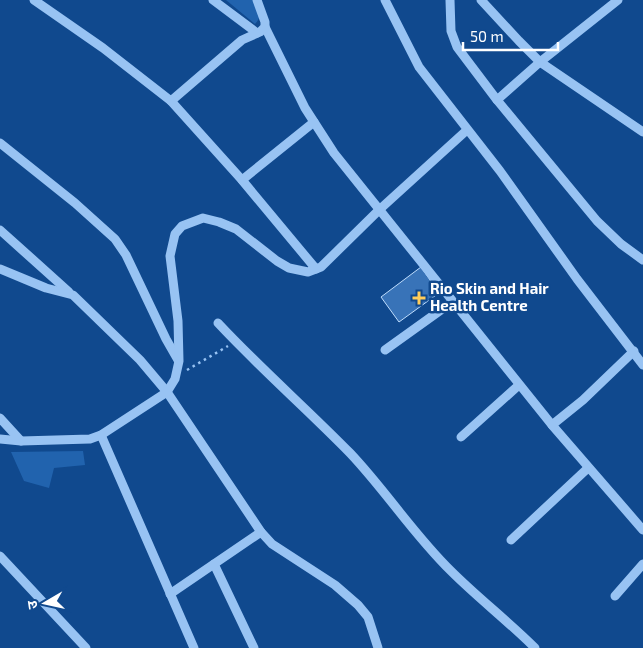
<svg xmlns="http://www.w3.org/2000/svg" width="643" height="648" font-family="'Exo 2','Noto Sans Devanagari',sans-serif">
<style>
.green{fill:#2163ae}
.building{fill:#3873b8;stroke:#bfddfd}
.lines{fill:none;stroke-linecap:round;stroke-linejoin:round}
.path{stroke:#98c3f3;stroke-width:2.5;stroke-dasharray:2.5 4;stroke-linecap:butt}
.minor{stroke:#98c3f3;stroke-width:9}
.poi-dot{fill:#ffcc5a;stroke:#10498e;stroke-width:2}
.labels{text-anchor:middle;stroke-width:5;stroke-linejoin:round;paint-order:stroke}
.poi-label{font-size:15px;font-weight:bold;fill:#fff;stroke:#10498e;text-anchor:start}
</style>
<rect width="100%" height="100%" fill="#10498e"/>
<g class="green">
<path d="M226,0H255C259,9 263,16 255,24Z"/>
<path d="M83,451L85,465L54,468L49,488L24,481L11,452Z"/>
</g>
<path class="building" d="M421,267L439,293L399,322L381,297Z"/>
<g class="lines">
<path class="path" d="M187,370L228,346"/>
<g class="minor">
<path d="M34,0L103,48L171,101L242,180L316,269"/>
<path d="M213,0L257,33"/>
<path d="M385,0L419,67L500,171L577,279L643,365"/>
<path d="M450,0L451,31L457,47L497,100L597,221L621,244L643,260"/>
<path d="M481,0L519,41L540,62L643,132"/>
<path d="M265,27L305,108L334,153L552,425L583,400L634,351"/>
<path d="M497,100L540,62L618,0"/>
<path d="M171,101L242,40L260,32L265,27V22L257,0"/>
<path d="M0,143L75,203L115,239L126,255L166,339L178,360"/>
<path d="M242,180L314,122"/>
<path d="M0,230L69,292"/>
<path d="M0,269L46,288L73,295L140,360L167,392L261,532L272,544L335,585L358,605L368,617L378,648"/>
<path d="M218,323C260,368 307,409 350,453C386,491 414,535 451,571C478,598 508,621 535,648"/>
<path d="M385,350L452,302"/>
<path d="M0,418L21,441"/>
<path d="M552,425L643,530"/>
<path d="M101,435L194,648"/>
<path d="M461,437L519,385"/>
<path d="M0,439L21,441L90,439L101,435L167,392L175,379L179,361L178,321L170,256L175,234L182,226L203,218L219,222L236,229L277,261L289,268L308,272L321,267L379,210L467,130"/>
<path d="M511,540L588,468"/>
<path d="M0,556L86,648"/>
<path d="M214,564L254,648"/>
<path d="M170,594L261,532"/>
<path d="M615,596L643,564"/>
</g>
</g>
<path class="poi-dot" d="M416.5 290.5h5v5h5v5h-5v5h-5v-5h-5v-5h5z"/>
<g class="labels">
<g class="poi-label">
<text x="430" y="294">Rio Skin and Hair<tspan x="430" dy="17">Health Centre</tspan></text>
</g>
</g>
<g transform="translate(45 603) rotate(261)" stroke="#10498e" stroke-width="4" paint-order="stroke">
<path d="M0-4L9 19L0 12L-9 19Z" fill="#ffffff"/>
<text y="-8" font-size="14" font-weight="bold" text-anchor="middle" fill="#ffffff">उ</text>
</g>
<path d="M463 42v8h95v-8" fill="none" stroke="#ffffff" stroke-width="2.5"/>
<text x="470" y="42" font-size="15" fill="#ffffff" stroke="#10498e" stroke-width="4" paint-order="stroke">50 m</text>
</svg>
